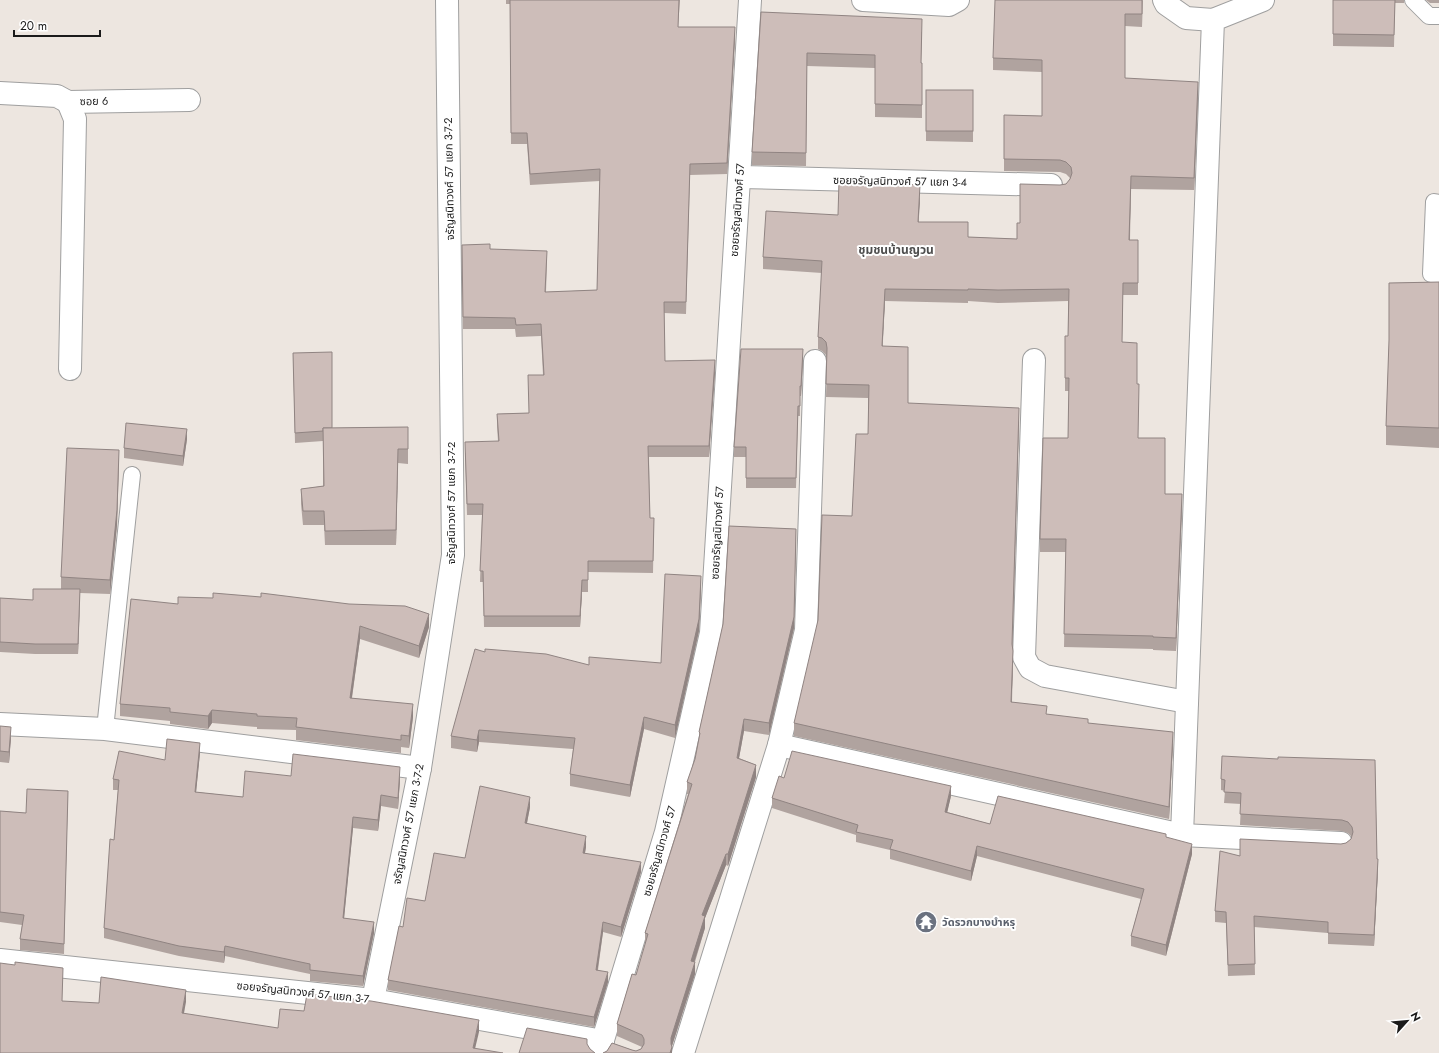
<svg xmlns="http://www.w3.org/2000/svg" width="1439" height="1053" font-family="Jost,'Noto Sans Thai',sans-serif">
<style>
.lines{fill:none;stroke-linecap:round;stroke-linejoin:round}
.service-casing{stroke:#9f9f9f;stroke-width:18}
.minor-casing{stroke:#9f9f9f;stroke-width:24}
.service{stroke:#fff;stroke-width:16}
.minor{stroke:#fff;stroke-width:22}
.wall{fill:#b0a39f}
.shaded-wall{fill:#908482}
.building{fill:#cdbdb9;stroke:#908482}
.labels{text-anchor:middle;stroke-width:4;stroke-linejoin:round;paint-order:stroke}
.street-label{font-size:11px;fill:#1b1b1b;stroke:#fff}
.worship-label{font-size:11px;font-weight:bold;fill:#5b616d;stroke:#fff;text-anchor:start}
.neighbourhood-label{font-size:12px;font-weight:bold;fill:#4e4e4e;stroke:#fff}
</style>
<rect width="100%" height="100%" fill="#ede6e0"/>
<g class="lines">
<g class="service-casing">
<g id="service">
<path d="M1413,0L1429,16H1439"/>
<path d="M1439,203L1434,202L1431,274H1439"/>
<path d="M105,729L132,475"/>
</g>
</g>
<g class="minor-casing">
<g id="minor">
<path d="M863,0L949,5L958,0"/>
<path d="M1164,0L1166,4L1186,18L1213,20"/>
<path d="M0,93L57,96L68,102L189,100"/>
<path d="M68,102L75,119L70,369"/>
<path d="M740,177L1051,185"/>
<path d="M1034,360L1024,657L1030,668L1045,676L1187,702"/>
<path d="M0,724L105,729L420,768"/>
<path d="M779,745L1182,835L1213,20L1263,0"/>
<path d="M1182,835L1341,843"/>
<path d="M0,960L373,1000L603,1041"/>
<path d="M373,1000L420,768L453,555L447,0"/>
<path d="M599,1053L666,832L711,633L750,0"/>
<path d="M683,1053L779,745L806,630L815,361"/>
</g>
</g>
<use href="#service" class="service"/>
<use href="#minor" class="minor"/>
</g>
<g class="wall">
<path d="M506,0H680L678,27L735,38L727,174L690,175L686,314L664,313L665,361L715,372L709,457H649L650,518H654L653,573L588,572V592H582L580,627H484L483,582H480L482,515H467L465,453L498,441L497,426V414L529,413L543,375L541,336L516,337L515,329H463L462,245L490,249L547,262L546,292L597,290L600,181L530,185L527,144H511L510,4H506Z"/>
<path d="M1143,0L1142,27L1125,26V78L1198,95L1194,190L1131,189L1130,240H1138V295H1123L1122,342L1137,384L1138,438L1165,494L1182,507L1176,651L1153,650V649L1064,647L1066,552H1040V539L1068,438L1069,391H1065V378L1068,336V301L998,303L968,301V303L885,301L882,346L908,403L1019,421L1012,645L1013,664L1012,702L1047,715L1088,723L1173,744L1169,819L794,736V723L852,516L868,434V398L826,397L827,360L826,355L822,351L818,349V337L822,273L763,269V257L838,215L920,198L918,222L968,237L1017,239L1020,223L1060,185L1066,184L1071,179L1066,174L1060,172L1004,171V115L1042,116V72L993,70V58Z"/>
<path d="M1333,0H1404V3H1395L1394,47L1333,46Z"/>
<path d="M1426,0H1439V3H1430Z"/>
<path d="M761,12L922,32L921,63H922V118L875,117V68L807,66L806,166L752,165V152Z"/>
<path d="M926,90H973V142L926,141Z"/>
<path d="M1439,282V448L1386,445V426L1389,345V283Z"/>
<path d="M293,353L332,428L408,427V464L398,463L396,545H325L324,525H303L301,504V489L323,486V441L295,443Z"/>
<path d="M803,359L801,396H800V416H798L796,488H746V457H734V447Z"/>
<path d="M187,439L183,466L124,458V448Z"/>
<path d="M119,465L117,525L110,594L80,593L78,654H35L0,652V598L33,600L61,589V577Z"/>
<path d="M729,526L796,529L794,628L769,735L744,731L739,758L756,765V777L728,866L726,865L705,918V928L695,962V974L672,1046V1053H603L607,1051L612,1043L632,1050L636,1051L641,1049L642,1047L617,1036V1024L632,974L636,975L645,945V933L688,794H687V782L695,759L699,740V732L723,624Z"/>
<path d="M701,588L699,631L675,738L644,729L630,797L570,786V774L573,749L479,742L477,752L451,748V736L485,652L589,665L661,663Z"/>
<path d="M178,604L429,627L419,658L360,639L352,698L413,717L409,748L401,747V753L296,740V730L257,729V727L212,723L208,729L170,724V721L120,716V704Z"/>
<path d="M0,726L11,737L9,763L0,762Z"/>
<path d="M200,753L196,792L243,797L291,776L400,778L398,809L381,806L378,831L353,828L344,918L374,933L363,986L310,981V974L225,956L224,963L179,956L104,938V928L114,840L118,790H113V779L165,760Z"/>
<path d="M1278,759L1375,760L1377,859L1378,870L1374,946L1328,944V933L1254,927L1255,975L1228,976L1226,923L1215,922V911L1240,856L1341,844L1346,843L1351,839L1352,837L1348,833L1342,831L1240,825L1241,804L1224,803L1225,791L1221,790V779Z"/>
<path d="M784,778L951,796L947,812L990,824L1166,837L1192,854L1166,956L1131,946V936L1141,899L977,856L971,881L890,859V850L856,842V835L772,808V798Z"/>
<path d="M68,791L64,954L20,950V939L22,925L0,922V811L26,813Z"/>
<path d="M530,807L527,823L586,847L585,853L641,872L621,937L603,932L598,970L608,982L594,1027L388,990V980L403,927L465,858Z"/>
</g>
<g class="shaded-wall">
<path d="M735,27V38L727,174V163Z"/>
<path d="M1198,82V95L1194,190V178Z"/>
<path d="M1131,176V189L1129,252V240Z"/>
<path d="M920,185V198L918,234V222Z"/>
<path d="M885,289V301L882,359V346Z"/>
<path d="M803,349V359L801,396V386Z"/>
<path d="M715,360V372L709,457V446Z"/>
<path d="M1019,408V421L1012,657V644Z"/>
<path d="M187,429V439L183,466V456Z"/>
<path d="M398,449V463L396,545V530Z"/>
<path d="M119,450L117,525L110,594V580Z"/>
<path d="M1182,494V507L1176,651V638Z"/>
<path d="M796,529L794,628L769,735V723Z"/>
<path d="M701,576V588L699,631L675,738V725Z"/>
<path d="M582,580V592L580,627V616Z"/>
<path d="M80,589V600L78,654V644Z"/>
<path d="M429,614V627L419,658V646Z"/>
<path d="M360,626V639L350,710V698Z"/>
<path d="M1013,651V664L1011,714V702Z"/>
<path d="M413,704V717L409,748V736Z"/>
<path d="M212,710V723L208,729V716Z"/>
<path d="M644,717V729L630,797V785Z"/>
<path d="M744,719V731L737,769V758Z"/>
<path d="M11,727V737L9,763V752Z"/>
<path d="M479,730V742L477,752V740Z"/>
<path d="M1173,732V744L1169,819V807Z"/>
<path d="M200,743V753L195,803V792Z"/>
<path d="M756,765V777L728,866V854Z"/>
<path d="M400,767V778L398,809V798Z"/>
<path d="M951,786V796L945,822V812Z"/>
<path d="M381,795V806L378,831V820Z"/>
<path d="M530,797V807L525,833V823Z"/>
<path d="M353,817V828L343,929V918Z"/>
<path d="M586,836V847L583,863V853Z"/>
<path d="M1192,844V854L1166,956V945Z"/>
<path d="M977,846V856L971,881V871Z"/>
<path d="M726,854V865L705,918V928L691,972V961L702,915Z"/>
<path d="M1378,859V870L1374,946V935Z"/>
<path d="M641,862V872L621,937V927Z"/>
<path d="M374,922V933L363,986V976Z"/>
<path d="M603,922V932L596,980V970Z"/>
<path d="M225,946V956L224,963V952Z"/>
<path d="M695,962V974L671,1049L672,1047V1053H670L671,1038Z"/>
<path d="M608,972V982L594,1027V1017Z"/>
<path d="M186,990V1002L182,1024V1013Z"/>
<path d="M479,1020V1032L474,1053L473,1048Z"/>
</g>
<g class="building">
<path d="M510,0H679L678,27H735L727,163L690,164L686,302H664L665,361L715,360L709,446H648L650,518H654L653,561H588V580H582L580,616H484L483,571H480L483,504H467L465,442L499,441L497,414L529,413L528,375H544L541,324L516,325L515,318L463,317L462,245L490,244V249L547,251L545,292L597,290L600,169L530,174L527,133H511Z"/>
<path d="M995,0H1142V14H1125V78L1198,82L1194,178L1131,176L1129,240H1138V283H1123L1122,342L1137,343V384H1139L1138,438H1165V494H1182L1176,638L1153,637V636L1064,634L1066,539H1040L1043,438H1068L1069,378H1065V336H1068L1069,289L998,290L968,289V290L885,289L882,346L908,347V403L1019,408L1012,644L1013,651L1011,702L1047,706L1046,714L1088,719V723L1173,732L1169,807L794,723L818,620L822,515L852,516L856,434H868L869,385L826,384L827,348L826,342L822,338L818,337L822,261L763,257L766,211L838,215L839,181L920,185L918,222H968V237L1017,239V223H1020V184L1060,185L1066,184L1070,179L1072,173L1071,167L1066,162L1060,160L1004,159V115L1042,116V60L993,58Z"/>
<path d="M1333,0H1395L1394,35L1333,34Z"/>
<path d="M761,12L922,19L921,63H922V105L875,104V55L807,53L806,153L752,152Z"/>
<rect x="926" y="90" width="47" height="41"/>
<path d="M1439,282V428L1386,426L1389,340V283Z"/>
<path d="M741,349H803L801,386H800V406H798L796,478H746V447H734Z"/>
<path d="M332,352V428H323V431L295,433L293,353Z"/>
<path d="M126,423L187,429L183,456L124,448Z"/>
<path d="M408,427V449H398L396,530L325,531L324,511H303L301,489L324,486L323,428Z"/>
<path d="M67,448L119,450L117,510L110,580L61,577Z"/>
<path d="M729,526L796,529L794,617L769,723L744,719L737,758L756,765L728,854H726L702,915L705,916L691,961L695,962L671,1038V1044L672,1047L670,1053H603L607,1051L612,1043L632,1050L636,1051L641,1049L644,1044V1039L642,1035L617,1024L632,974L636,975L648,934L645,933L692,784L687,782L695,759L700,733L699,732L723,624Z"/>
<path d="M665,574L701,576L699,619L675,725L644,717L630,785L570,774L575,738L479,730L477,740L451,736L475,649L485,652V649L546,654L589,665V657L661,663Z"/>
<path d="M33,589H80L78,644H35L0,642V598L33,600Z"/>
<path d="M213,593L261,597V593L349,604L405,606L429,614L419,646L360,626L350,698L413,704L409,736L401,735V740L296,727L297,718L257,716V714L212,710L208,716L170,712V708L120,704L131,599L178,604V597L213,598Z"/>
<path d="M0,726L11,727L9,752L0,751Z"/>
<path d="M167,739L200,743L195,792L243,797L245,771L291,776L293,754L400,767L398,798L381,795L378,820L353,817L343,918L374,922L363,976L310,970V964L225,946L224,952L179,946L104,928L110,839L114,840L119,780L113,779L119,751L165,760Z"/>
<path d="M792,751L951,786L945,812L990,824L998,796L1166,834V837L1192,844L1166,945L1131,936L1144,889L977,846L971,871L890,849L893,840L856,832L858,825L772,798L779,776L784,778Z"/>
<path d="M1222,756L1278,759V757L1375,760L1377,859H1378L1374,935L1328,933V922L1254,916L1255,964L1228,965L1226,912L1215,911L1220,851L1240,856V839L1341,844L1346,843L1351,839L1353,832L1352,827L1348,822L1342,820L1240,814L1241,793L1224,792L1225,780L1221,779Z"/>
<path d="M480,786L530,797L525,823L586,836L583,853L641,862L621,927L603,922L596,970L608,972L594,1017L388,980L399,926L403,927L407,898L425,901L434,853L465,858Z"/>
<path d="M27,789L68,791L64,944L20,939L24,915L0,912V811L26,813Z"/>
<path d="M15,962L63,968L62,1001L99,1003L101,977L186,990L182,1013L278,1028L280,1009L304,1011L307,994L371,1001L479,1020L473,1048L503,1053H0V963L15,965Z"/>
<path d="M527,1028L587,1039V1044L590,1049L595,1053H519Z"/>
</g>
<defs>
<g id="temple-disc" transform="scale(1.15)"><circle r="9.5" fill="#6b7280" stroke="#fff"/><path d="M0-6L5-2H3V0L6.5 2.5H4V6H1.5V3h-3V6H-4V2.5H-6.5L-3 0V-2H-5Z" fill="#fff"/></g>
</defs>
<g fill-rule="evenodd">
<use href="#temple-disc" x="926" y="922"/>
</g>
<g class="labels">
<g class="street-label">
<text transform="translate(94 101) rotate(-1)" y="4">ซอย 6</text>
<text transform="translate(449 179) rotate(-91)" y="4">จรัญสนิทวงศ์ 57 แยก 3-7-2</text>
<text transform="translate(900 181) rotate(1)" y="4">ซอยจรัญสนิทวงศ์ 57 แยก 3-4</text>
<text transform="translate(737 210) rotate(-86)" y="4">ซอยจรัญสนิทวงศ์ 57</text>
<text transform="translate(451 503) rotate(-90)" y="4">จรัญสนิทวงศ์ 57 แยก 3-7-2</text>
<text transform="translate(717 533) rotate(-87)" y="4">ซอยจรัญสนิทวงศ์ 57</text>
<text transform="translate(408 824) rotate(-79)" y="4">จรัญสนิทวงศ์ 57 แยก 3-7-2</text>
<text transform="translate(659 851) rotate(-74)" y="4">ซอยจรัญสนิทวงศ์ 57</text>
<text transform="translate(303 992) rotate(6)" y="4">ซอยจรัญสนิทวงศ์ 57 แยก 3-7</text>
</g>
<g class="worship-label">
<text x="942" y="926">วัดรวกบางบำหรุ</text>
</g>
<g class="neighbourhood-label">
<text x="896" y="254">ชุมชนบ้านญวน</text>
</g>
</g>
<g transform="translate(1407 1021) rotate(63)" stroke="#ffffff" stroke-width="3" paint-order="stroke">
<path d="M0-3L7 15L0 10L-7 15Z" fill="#1b1b1b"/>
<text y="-6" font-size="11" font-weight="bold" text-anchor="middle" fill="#1b1b1b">N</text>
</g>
<path d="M14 30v6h86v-6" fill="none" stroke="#1b1b1b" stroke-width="2"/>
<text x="20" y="30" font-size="12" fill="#1b1b1b" stroke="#ffffff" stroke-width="3" paint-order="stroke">20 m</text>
</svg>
